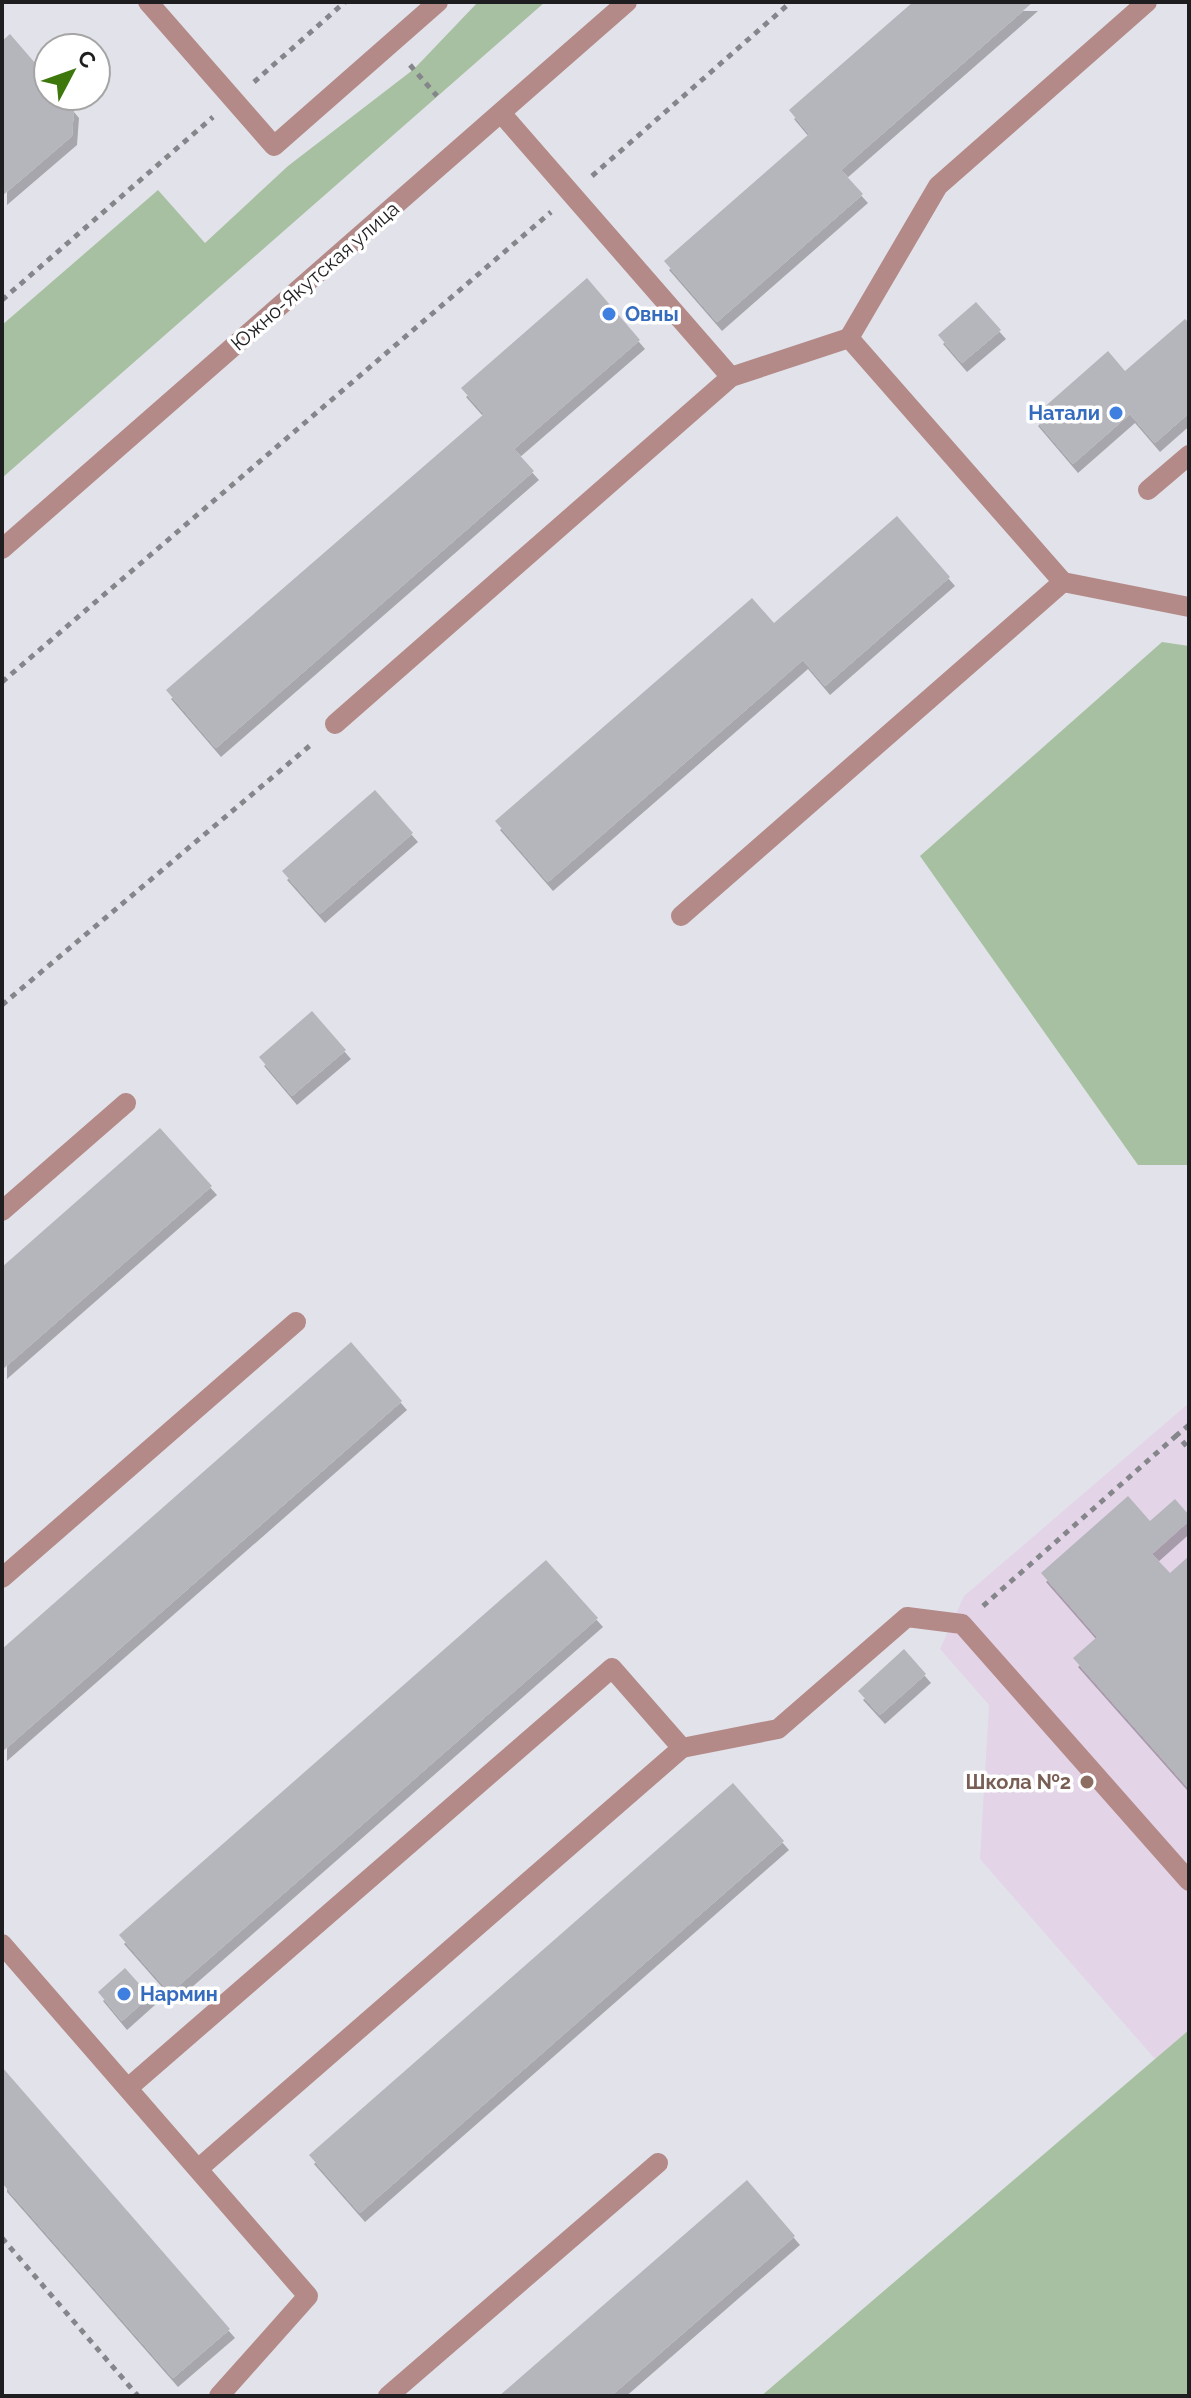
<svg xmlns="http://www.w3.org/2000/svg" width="1191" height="2398" font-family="Raleway,sans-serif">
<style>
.education{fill:#e3d4e7}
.green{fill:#a8c0a2}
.building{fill:#b5b5bc;filter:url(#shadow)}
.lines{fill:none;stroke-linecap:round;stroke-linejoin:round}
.path{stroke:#85868b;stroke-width:5;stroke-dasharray:6 6;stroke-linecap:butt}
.minor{stroke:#b38a88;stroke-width:20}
.shop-dot{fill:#3f7fe0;stroke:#fff;stroke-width:3}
.education-dot{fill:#8d6e63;stroke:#fff;stroke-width:3}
.labels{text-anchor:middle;stroke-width:7;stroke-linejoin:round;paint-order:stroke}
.street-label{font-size:20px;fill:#1e1e20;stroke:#fff}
.shop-label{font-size:20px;font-weight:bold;fill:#366cbe;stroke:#fff;text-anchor:start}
.education-label{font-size:20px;font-weight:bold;fill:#785e54;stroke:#fff;text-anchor:end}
</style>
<defs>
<filter id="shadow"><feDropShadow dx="5" dy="9" stdDeviation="0" flood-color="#0004"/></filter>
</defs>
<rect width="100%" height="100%" fill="#e2e3ea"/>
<path class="education" d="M1189,1403V2030L1155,2059L980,1859L989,1705L940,1649L964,1596Z"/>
<g class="green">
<path d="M478,2H545L2,478V325L158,190L205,243L288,166L414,69Z"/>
<path d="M1162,642L1189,646V1165H1138L920,856Z"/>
<path d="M1189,2030V2396H761L1155,2059Z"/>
</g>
<g class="building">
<path d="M913,2H1033L841,170L863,194L717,322L664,261L809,134L789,110Z"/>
<path d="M10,34L48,78V96H63L74,109L72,136L2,196V41Z"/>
<path d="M587,278L640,340L514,449L534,471L216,748L166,690L484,414L461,388Z"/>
<path d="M976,302L1001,330L962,363L938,335Z"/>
<path d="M1185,319L1189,323V413L1155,443L1130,414L1073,464L1033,417L1108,351L1125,371Z"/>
<path d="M897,516L950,577L825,686L803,660L548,882L495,821L752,598L774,623Z"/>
<path d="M375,790L413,833L320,914L282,871Z"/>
<path d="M312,1011L346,1050L292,1096L259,1057Z"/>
<path d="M160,1128L212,1186L2,1370V1267Z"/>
<path d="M351,1342L402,1401L2,1752V1649Z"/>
<path d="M1128,1496L1150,1521L1175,1499L1189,1515V1521L1152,1554L1170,1573L1189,1556V1789L1073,1658L1097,1637L1041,1573Z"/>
<path d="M546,1560L598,1618L170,1993L119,1935Z"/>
<path d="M904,1649L926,1674L880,1715L858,1691Z"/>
<path d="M733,1783L784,1841L360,2213L309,2155Z"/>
<path d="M125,1968L150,1996L122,2021L98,1992Z"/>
<path d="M2,2067L230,2329L173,2378L2,2183Z"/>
<path d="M747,2180L795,2236L611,2396H499Z"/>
</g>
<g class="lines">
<g class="path">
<path d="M410,65L437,96"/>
<path d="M254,82L345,2"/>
<path d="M592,176L791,2"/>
<path d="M2,300L213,117"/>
<path d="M2,682L551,212"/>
<path d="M2,1005L313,743"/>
<path d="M1189,1425L1177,1435L1189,1449"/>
<path d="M983,1606L1177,1435"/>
<path d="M2,2238L138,2396"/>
</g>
<g class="minor">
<path d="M148,2L274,146L438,2"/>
<path d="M501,113L731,377"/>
<path d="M849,338L938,186L1147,2"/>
<path d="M1148,490L1189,455"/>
<path d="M2,549L627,2"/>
<path d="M1063,582L1189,607"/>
<path d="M335,724L731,377L849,338L1063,582L681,916"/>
<path d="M2,1211L126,1103"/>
<path d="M2,1578L296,1322"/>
<path d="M682,1748L778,1729L907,1617L962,1624L1189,1881"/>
<path d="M2,1944L308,2296L219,2396"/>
<path d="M128,2088L612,1668L682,1748L198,2169"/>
<path d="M388,2396L658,2163"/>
</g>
</g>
<g class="shop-dot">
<circle cx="609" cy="314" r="8"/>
<circle cx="1116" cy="413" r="8"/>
<circle cx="124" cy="1994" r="8"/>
</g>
<circle class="education-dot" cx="1087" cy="1782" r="8"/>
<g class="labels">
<g class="street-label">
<text transform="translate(315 276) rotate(-41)" y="7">Южно-Якутская улица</text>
</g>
<g class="shop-label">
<text x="625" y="321">Овны</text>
<text x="1100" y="420" text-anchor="end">Натали</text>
<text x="140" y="2001">Нармин</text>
</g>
<g class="education-label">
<text x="1071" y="1789">Школа №2</text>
</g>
</g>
<rect width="1191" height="2398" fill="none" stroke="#1e1e20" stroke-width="8"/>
<g transform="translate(72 72) rotate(49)"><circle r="38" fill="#ffffff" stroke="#a5a5a6" stroke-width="2"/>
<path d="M0-6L14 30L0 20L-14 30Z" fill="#3e770c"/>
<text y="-12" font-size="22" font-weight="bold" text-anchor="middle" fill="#1e1e20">С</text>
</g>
</svg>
